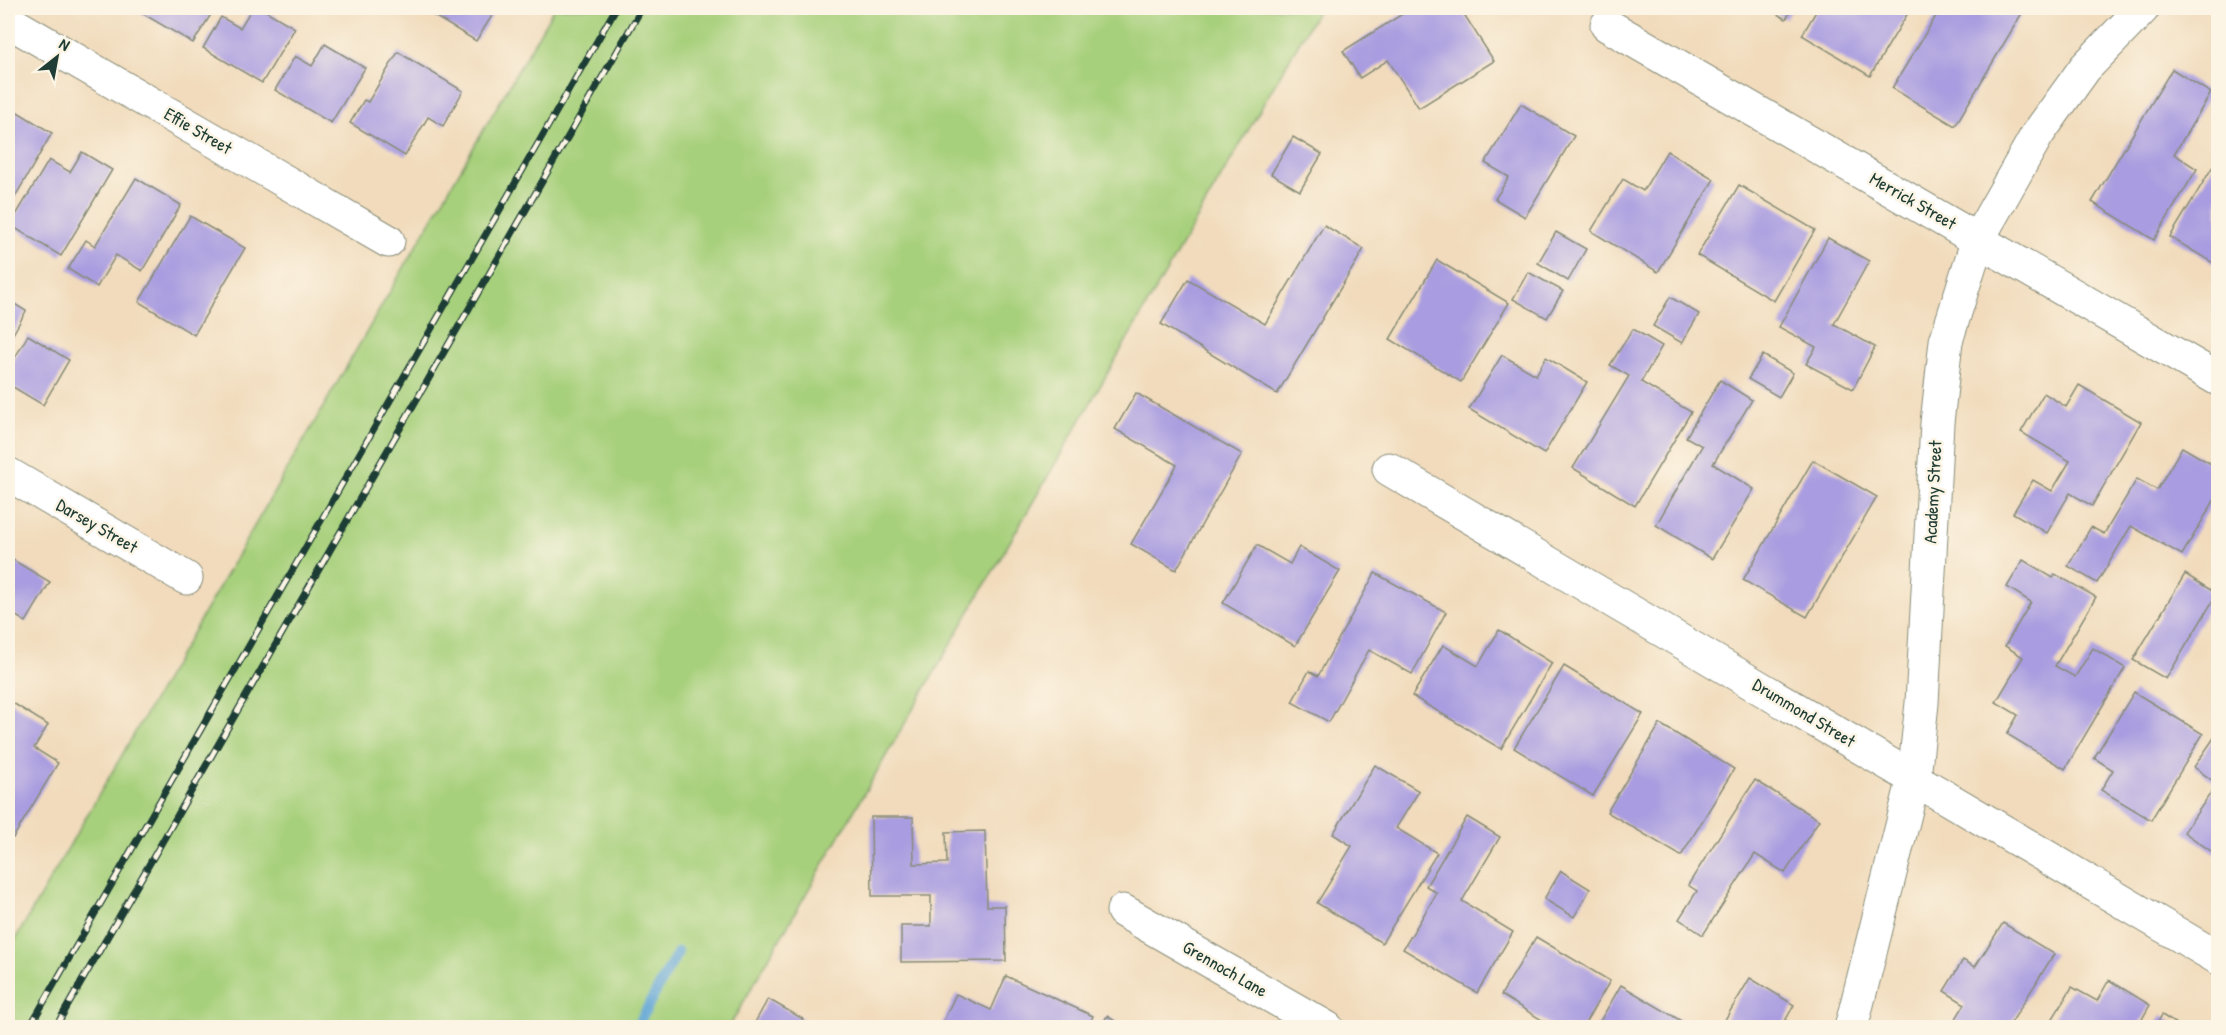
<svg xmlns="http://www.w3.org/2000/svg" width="2226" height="1035" font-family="'Patrick Hand',sans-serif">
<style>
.green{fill:#a7d07b;stroke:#638658;stroke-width:1.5}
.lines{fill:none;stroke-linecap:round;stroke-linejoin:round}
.stream{stroke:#60a6d5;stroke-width:10}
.building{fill:#a99ce0}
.minor-casing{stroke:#888c78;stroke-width:35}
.tertiary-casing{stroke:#888c78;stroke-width:35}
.minor{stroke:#fff;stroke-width:33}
.tertiary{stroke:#fff;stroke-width:33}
.rail-casing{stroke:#1f3d34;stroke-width:7}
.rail{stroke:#fcf5e5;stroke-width:4.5;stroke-dasharray:14;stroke-linecap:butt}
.labels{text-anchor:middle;stroke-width:5;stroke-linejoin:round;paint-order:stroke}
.street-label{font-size:18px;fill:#1f3d34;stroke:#fcf5e5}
</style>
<rect width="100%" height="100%" fill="#fcf5e5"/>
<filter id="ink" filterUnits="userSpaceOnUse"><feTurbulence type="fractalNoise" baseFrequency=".0167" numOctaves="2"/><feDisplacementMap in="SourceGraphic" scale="12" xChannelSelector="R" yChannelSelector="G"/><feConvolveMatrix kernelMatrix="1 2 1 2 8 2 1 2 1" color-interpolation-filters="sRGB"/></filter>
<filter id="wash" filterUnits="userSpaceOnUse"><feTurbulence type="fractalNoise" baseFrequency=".008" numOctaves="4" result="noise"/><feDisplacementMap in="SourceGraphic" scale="24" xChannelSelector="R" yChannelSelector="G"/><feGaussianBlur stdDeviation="1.35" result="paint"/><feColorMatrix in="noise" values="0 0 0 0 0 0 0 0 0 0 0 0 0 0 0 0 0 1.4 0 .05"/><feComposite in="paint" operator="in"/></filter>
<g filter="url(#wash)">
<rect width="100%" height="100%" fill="#f1dbbc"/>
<path class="green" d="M554,8H1319L729,1027H8V952Z"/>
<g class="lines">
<path class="stream" d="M636,1028L678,952"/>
</g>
<g id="blocks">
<g class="building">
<path d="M133,8H215L193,43Z"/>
<path d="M252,8H261L295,28L262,83L203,48L221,17L240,28Z"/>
<path d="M425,8H497L476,41L424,10Z"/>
<path d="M1412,8H1460L1494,61L1419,108L1388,60L1360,78L1343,51Z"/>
<path d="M1766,8H1793L1786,19Z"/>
<path d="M1818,8H1911L1870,76L1802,35Z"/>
<path d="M1941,8H2025L1955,126L1892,88Z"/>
<path d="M325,44L365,68L331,123L275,90L295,56L312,66Z"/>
<path d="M398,52L463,91L443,126L428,117L405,156L350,123L364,100L368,102Z"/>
<path d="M2172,69L2211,93L2174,154L2197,169L2154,240L2092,202Z"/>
<path d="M1521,104L1574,136L1525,217L1495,199L1509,177L1485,163Z"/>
<path d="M8,106L52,133L8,209Z"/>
<path d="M1293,137L1322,154L1300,191L1271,174Z"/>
<path d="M1667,151L1714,179L1658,272L1591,231L1623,179L1643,191Z"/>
<path d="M82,152L112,170L61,256L10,225L49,160L70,172Z"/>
<path d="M2213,166L2218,170V266L2170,237Z"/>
<path d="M136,178L181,205L142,271L116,255L97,287L68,269L86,240L95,246Z"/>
<path d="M1739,185L1815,230L1774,301L1697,255Z"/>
<path d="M190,216L245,248L194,335L139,302Z"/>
<path d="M1324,225L1364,249L1277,394L1161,324L1188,279L1265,324Z"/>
<path d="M1556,232L1586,249L1568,281L1538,263Z"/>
<path d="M1828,238L1869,261L1834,324L1875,347L1853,389L1806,364L1816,347L1779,327Z"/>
<path d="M1437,260L1509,303L1461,382L1390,339Z"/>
<path d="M1528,272L1563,291L1547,318L1513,299Z"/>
<path d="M1670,297L1699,314L1682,343L1653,326Z"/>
<path d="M8,300L26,311L8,343Z"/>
<path d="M1633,329L1662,346L1641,382L1691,412L1635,506L1573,468L1629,376L1610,365Z"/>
<path d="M28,335L69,360L43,405L8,384V370Z"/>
<path d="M1502,355L1536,375L1546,357L1587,382L1544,454L1469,409Z"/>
<path d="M1763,355L1793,373L1779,397L1748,379Z"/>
<path d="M1720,380L1752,400L1713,464L1754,489L1712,559L1656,525L1702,446L1686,437Z"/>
<path d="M2079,385L2141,422L2092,506L2070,493L2047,533L2013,513L2033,480L2052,491L2070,461L2021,432L2044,393L2066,407Z"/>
<path d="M1136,393L1242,454L1176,570L1131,544L1177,465L1115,429Z"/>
<path d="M2182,447L2218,468V494L2182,555L2131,526L2097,583L2068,566L2091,527L2104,534L2137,479L2157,490Z"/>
<path d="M1813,460L1877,497L1807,617L1743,580Z"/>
<path d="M1257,545L1290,564L1299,547L1340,571L1295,646L1223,603Z"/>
<path d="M8,557L50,582L26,622L8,611Z"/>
<path d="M2023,560L2053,578L2055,574L2096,597L2055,666L2075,677L2093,648L2125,668L2065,769L2007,734L2018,715L1996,702L2023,657L2005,646L2031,602L2007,587Z"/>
<path d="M1375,573L1446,612L1412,674L1369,650L1329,722L1292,702L1309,671L1318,676Z"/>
<path d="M2185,574L2217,594L2166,679L2133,660Z"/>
<path d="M1499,630L1552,663L1501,749L1412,696L1443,645L1478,666Z"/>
<path d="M1564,666L1643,714L1593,796L1514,748Z"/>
<path d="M2134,692L2203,734L2151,820L2101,790L2113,770L2094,758Z"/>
<path d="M8,700L48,725L34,748L58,763L13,838L8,835Z"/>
<path d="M1660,724L1734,769L1681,856L1607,812Z"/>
<path d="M2218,732V856L2184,832L2217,784L2194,767Z"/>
<path d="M1375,765L1419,791L1396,828L1437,853L1382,943L1317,903L1352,846L1333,834Z"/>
<path d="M1755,780L1819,820L1785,873L1755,854L1703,935L1679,919L1697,891L1688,885Z"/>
<path d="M871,817H913L914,864L947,863L946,832L985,831L987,906H1005L1006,961L901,962V926H931V896H872Z"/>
<path d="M1467,817L1500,837L1462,901L1513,932L1477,993L1403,949L1437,893L1426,886Z"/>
<path d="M1561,871L1590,889L1574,917L1544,899Z"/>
<path d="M2003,923L2054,954L2008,1028H1950L1965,1004L1944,991L1963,960L1975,967Z"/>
<path d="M1536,937L1610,981L1582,1028H1555L1501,995Z"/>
<path d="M1006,976L1093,1016L1088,1028H940L956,994L991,1010Z"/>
<path d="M1750,978L1794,1005L1781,1028H1720Z"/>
<path d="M2109,980L2150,1005L2137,1028H2047L2072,987L2097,1001Z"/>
<path d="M1621,985L1693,1028H1596Z"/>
<path d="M768,999L803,1019L798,1028H752Z"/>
<path d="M2162,1015L2182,1028H2154Z"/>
<path d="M1107,1016L1126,1028H1100Z"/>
</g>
</g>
</g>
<g filter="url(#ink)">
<use href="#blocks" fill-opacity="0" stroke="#888c78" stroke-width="1.5"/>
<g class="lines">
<g class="minor-casing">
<g id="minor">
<path d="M8,21L388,241"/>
<path d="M1607,25L2218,379"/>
<path d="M1389,469L2218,958"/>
<path d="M8,474L186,578"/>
<path d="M1123,911L1327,1028"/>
</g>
</g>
<g class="tertiary-casing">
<path id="tertiary" d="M1851,1028L1914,778L1922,703L1937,423L1946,341L1978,239L2037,135L2085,68L2143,8"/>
</g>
<use href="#minor" class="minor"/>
<use href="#tertiary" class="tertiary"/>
<g class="rail-casing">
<g id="rail">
<path d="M29,1028L616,8"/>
<path d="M55,1028L642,8"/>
</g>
</g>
<use href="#rail" class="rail"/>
</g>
</g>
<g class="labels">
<g class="street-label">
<text transform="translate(198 131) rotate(30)" y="6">Effie Street</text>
<text transform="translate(1913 201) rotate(30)" y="6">Merrick Street</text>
<text transform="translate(1933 492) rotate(-87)" y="6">Academy Street</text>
<text transform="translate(97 526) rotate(30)" y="6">Darsey Street</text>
<text transform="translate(1804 713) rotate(31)" y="6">Drummond Street</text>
<text transform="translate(1225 969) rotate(30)" y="6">Grennoch Lane</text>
</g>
</g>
<rect width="2226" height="1035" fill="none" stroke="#fcf5e5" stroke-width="30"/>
<g transform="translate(57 57) rotate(31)" stroke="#fcf5e5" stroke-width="4.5" paint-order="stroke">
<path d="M0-4.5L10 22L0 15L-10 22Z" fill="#1f3d34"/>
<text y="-9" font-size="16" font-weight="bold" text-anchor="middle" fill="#1f3d34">N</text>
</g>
</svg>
